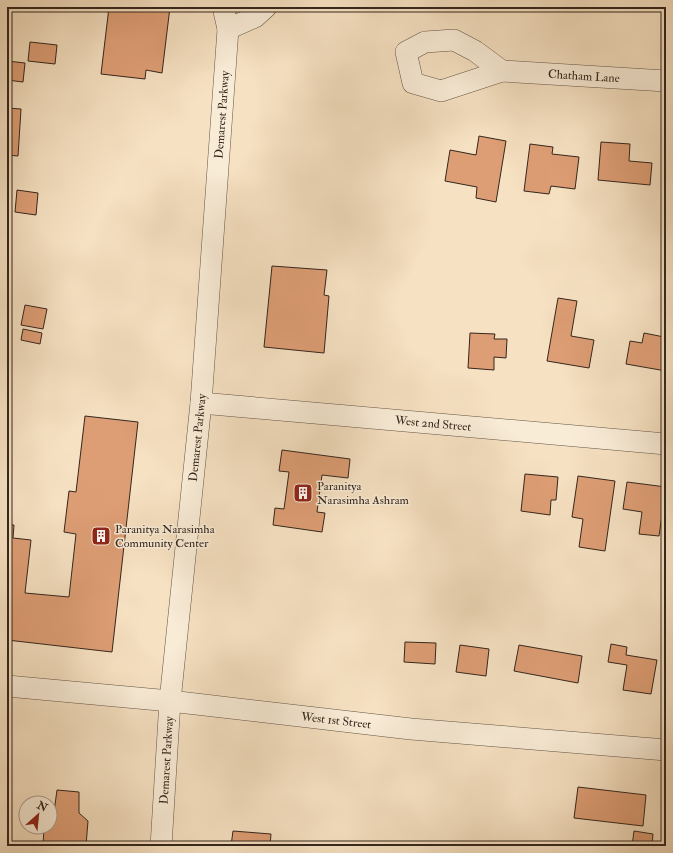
<svg xmlns="http://www.w3.org/2000/svg" width="673" height="853" font-family="'IM FELL Double Pica',serif">
<style>
.building{fill:#de9e75;stroke:#34261d}
.lines{fill:none;stroke-linecap:round;stroke-linejoin:round}
.minor-casing{stroke:#645546;stroke-width:22}
.minor{stroke:#f9ecd7;stroke-width:21}
.labels{text-anchor:middle;stroke-width:3;stroke-linejoin:round;paint-order:stroke}
.street-label{font-size:12px;fill:#34261d;stroke:#f9ecd7}
.poi-label{font-size:12px;fill:#34261d;stroke:#f9ecd7;text-anchor:start}
</style>
<rect width="100%" height="100%" fill="#f6e1c2"/>
<filter id="stains"><feTurbulence type="fractalNoise" baseFrequency=".005" numOctaves="4"/><feColorMatrix values="0 0 0 0 .2 0 0 0 0 .09 0 0 0 0 .02 0 0 0 .5 -.17"/></filter>
<radialGradient id="worn" r=".72"><stop offset=".6" stop-color="#630" stop-opacity="0"/><stop offset="1" stop-color="#630" stop-opacity=".3"/></radialGradient>
<g class="building">
<path d="M109,7H170L162,73L146,70L145,79L101,74Z"/>
<path d="M614,7H649V10Z"/>
<path d="M30,42L57,45L55,64L28,61Z"/>
<path d="M7,61L25,63L23,82L7,80Z"/>
<path d="M7,108L21,109L18,156L7,155Z"/>
<path d="M479,136L506,141L496,202L476,198L477,187L445,181L450,150L476,155Z"/>
<path d="M601,142L630,144L629,161L652,163L650,185L598,180Z"/>
<path d="M530,144L553,147L552,154L579,157L575,189L551,186L549,194L524,191Z"/>
<path d="M17,190L38,193L36,215L15,212Z"/>
<path d="M7,204H11L8,231H7Z"/>
<path d="M272,266L327,270L324,295L329,296L324,353L264,347Z"/>
<path d="M558,298L577,301L571,336L594,340L589,368L547,361Z"/>
<path d="M25,305L47,309L43,329L21,325Z"/>
<path d="M23,329L42,333L40,344L21,340Z"/>
<path d="M470,333L495,334L494,339H507L506,358L494,357V370L468,368Z"/>
<path d="M644,333L664,337L663,347H666V371L626,364L630,341L642,343Z"/>
<path d="M85,416L138,422L112,652L7,640V525H14L13,538L31,540L25,593L69,597L76,534L64,532L69,491L76,492Z"/>
<path d="M282,450L350,459L348,478L322,475L317,512L325,513L322,532L273,525L275,508L284,509L289,472L279,471Z"/>
<path d="M525,474L558,477L556,500H551L550,515L521,511Z"/>
<path d="M578,476L615,481L605,551L579,547L583,519L572,517Z"/>
<path d="M627,482L666,487L659,536L639,534L642,512L623,509Z"/>
<path d="M405,642L436,643L435,664L404,662Z"/>
<path d="M611,644L627,647L626,655L657,660L651,694L623,690L627,665L608,662Z"/>
<path d="M460,645L489,649L486,676L456,672Z"/>
<path d="M519,645L582,656L578,683L514,671Z"/>
<path d="M578,787L646,795L643,826L574,818Z"/>
<path d="M57,790L79,792V813L88,821L86,846H43L44,827H50V813L54,812Z"/>
<path d="M233,831L271,834L270,846H231Z"/>
<path d="M634,831L653,834L652,846H632Z"/>
</g>
<g class="lines">
<g class="minor-casing">
<g id="minor">
<path d="M223,7L228,29L255,17L266,7"/>
<path d="M454,40L475,51L502,71L441,91L413,83L406,52L425,42Z"/>
<path id="s1" d="M502,71L666,81"/>
<path id="s2" d="M201,403L666,444"/>
<path id="s3" d="M7,686L170,701L411,729L666,750"/>
<path id="s4" d="M161,846L170,701L201,403L228,29"/>
</g>
</g>
<use href="#minor" class="minor"/>
</g>
<defs>
<g id="building-square" transform="scale(1)"><rect x="-9" y="-9" width="18" height="18" rx="4" fill="#8f2418" stroke="#f9ecd7"/><path d="M-4-6H4V6H1V3H-1V6H-4ZM-2.5-4.3h1.7v1.8h-1.7ZM.8-4.3h1.7v1.8H.8ZM-2.5-1h1.7V.8h-1.7ZM.8-1h1.7V.8H.8Z" fill="#fff"/></g>
</defs>
<g fill-rule="evenodd">
<use href="#building-square" x="303" y="493"/>
<use href="#building-square" x="101" y="536"/>
</g>
<g class="labels">
<g class="street-label">
<text dy="4" stroke="none"><textPath href="#s1" startOffset="82">Chatham Lane</textPath></text>
<text dy="4" stroke="none"><textPath href="#s4" startOffset="734">Demarest Parkway</textPath></text>
<text dy="4" stroke="none"><textPath href="#s2" startOffset="233">West 2nd Street</textPath></text>
<text dy="4" stroke="none"><textPath href="#s4" startOffset="410">Demarest Parkway</textPath></text>
<text dy="4" stroke="none"><textPath href="#s3" startOffset="331">West 1st Street</textPath></text>
<text dy="4" stroke="none"><textPath href="#s4" startOffset="86">Demarest Parkway</textPath></text>
</g>
<g class="poi-label">
<text x="317" y="490">Paranitya<tspan x="317" dy="14">Narasimha Ashram</tspan></text>
<text x="115" y="533">Paranitya Narasimha<tspan x="115" dy="14">Community Center</tspan></text>
</g>
</g>
<rect width="673" height="853" fill="none" stroke="#f6e1c2" stroke-width="24"/>
<rect x="8" y="8" width="657" height="837" fill="none" stroke="#34261d" stroke-width="2"/>
<rect x="12" y="12" width="649" height="829" fill="none" stroke="#34261d"/>
<g transform="translate(38 815) rotate(27)"><circle r="19" fill="#f9ecd7" stroke="#aa9d8d"/>
<path d="M0-3L7 15L0 10L-7 15Z" fill="#8f2418"/>
<text y="-6" font-size="11" font-weight="bold" text-anchor="middle" fill="#34261d">N</text>
</g>
<rect width="100%" height="100%" filter="url(#stains)"/>
<rect width="100%" height="100%" fill="url(#worn)"/>
</svg>
